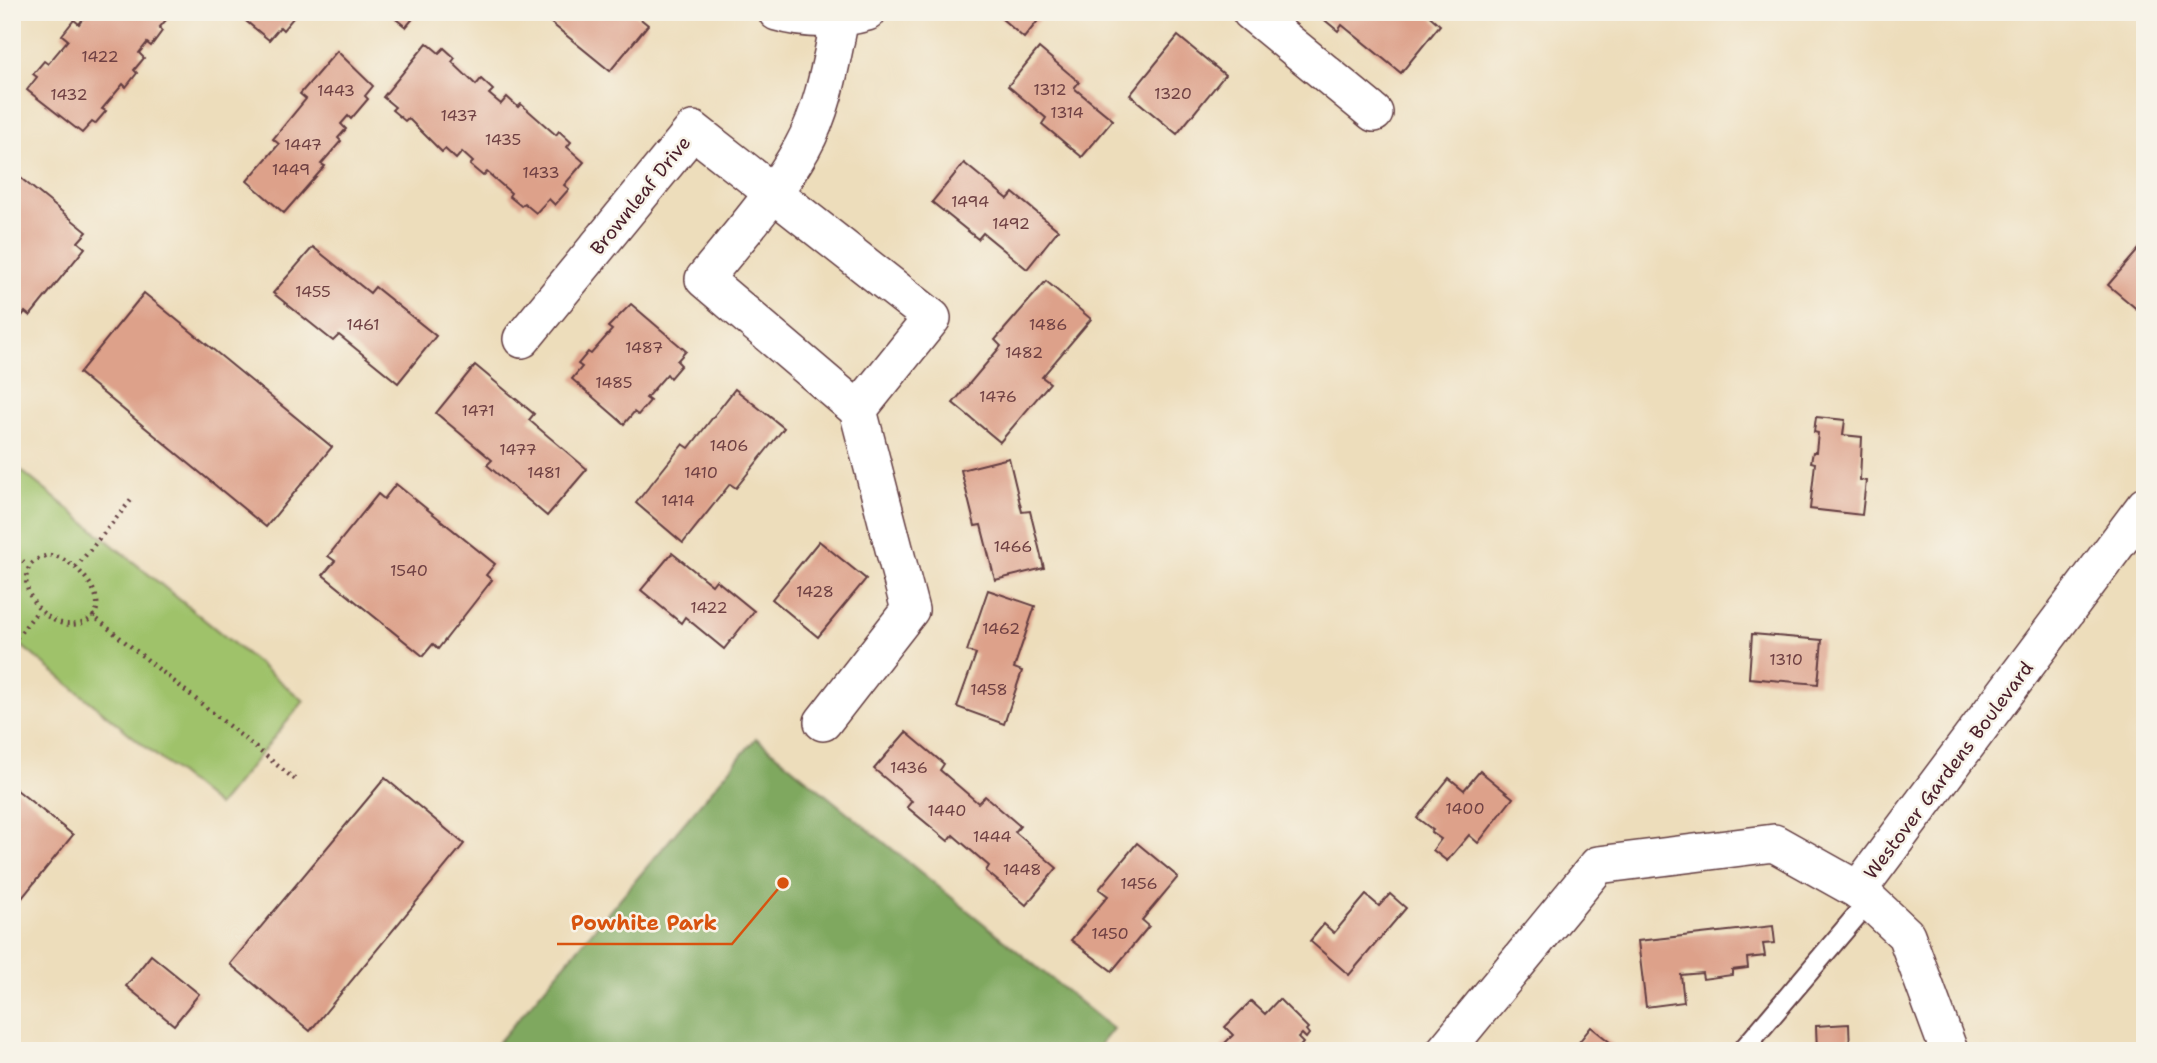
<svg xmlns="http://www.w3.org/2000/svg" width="2157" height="1063" font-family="'Shantell Sans',sans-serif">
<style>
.green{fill:#9fc26b;stroke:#74704b;stroke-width:2}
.forest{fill:#7fa85f;stroke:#646445;stroke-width:2}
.building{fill:#dda18a}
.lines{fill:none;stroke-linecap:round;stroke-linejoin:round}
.lane-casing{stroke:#623c41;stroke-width:23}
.street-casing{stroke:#623c41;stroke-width:40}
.path{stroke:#623c41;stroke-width:4.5;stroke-dasharray:2 5;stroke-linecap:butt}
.lane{stroke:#fff;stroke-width:19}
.street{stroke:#fff;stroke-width:37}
.labels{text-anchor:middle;stroke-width:5;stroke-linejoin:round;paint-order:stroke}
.number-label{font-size:16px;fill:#6f4043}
.street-label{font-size:19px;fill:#4a1f2b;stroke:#f7f3e8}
.leader{fill:none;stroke:#d8530f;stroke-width:2.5}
.callout-dot{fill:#d8530f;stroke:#f7f3e8;stroke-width:2.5}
.callout-label{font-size:21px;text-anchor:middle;font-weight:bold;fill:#d8530f;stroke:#f7f3e8;stroke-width:5;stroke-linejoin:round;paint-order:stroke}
</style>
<rect width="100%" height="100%" fill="#f7f3e8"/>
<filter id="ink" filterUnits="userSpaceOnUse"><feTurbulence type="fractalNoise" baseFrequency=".0143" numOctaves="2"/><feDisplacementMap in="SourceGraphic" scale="14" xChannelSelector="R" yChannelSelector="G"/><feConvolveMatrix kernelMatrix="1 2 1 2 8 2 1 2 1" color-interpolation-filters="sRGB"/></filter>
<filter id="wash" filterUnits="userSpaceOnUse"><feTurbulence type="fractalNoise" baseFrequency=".00686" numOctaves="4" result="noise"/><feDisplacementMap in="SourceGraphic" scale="28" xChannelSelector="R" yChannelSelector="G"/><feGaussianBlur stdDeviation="1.57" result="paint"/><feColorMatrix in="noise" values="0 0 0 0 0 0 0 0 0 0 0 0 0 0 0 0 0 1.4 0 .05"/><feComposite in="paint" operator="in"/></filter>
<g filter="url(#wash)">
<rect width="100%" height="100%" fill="#edddbb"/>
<path class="green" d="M12,463L304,701L218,806L12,638Z"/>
<path class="forest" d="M756,738L1113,1029L1095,1051H491Z"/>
<g id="blocks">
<g class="building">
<path d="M80,12H173L159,28L162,31L151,46L147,43L139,53L144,58L134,70L137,73L126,87L123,84L102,109L106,111L95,124L92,122L82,133L27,90L37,77L33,74L44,61L48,64L68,40L62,35L74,20L79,24L85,16Z"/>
<path d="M235,12H291L294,17L283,30L280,27L269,40Z"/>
<path d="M387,12H423L418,18L415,16L406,27Z"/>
<path d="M550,12H632L648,25L610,71L550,22L555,16Z"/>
<path d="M994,12H1045L1024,38Z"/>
<path d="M1315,12H1425L1440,25L1401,73L1342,25L1338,31Z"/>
<path d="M1178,36L1225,75L1177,134L1130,95Z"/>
<path d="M427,43L439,53L444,48L455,58L452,62L476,85L481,79L493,90L489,94L501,104L507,97L518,107L521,104L556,135L559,131L571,142L567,147L584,162L564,185L569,189L555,205L549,199L536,213L524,203L521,206L509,196L511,193L487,172L483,176L470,165L473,162L462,152L456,159L445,149L442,152L408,118L405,121L392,110L395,107L383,97Z"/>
<path d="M1039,48L1079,82L1074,88L1113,120L1082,157L1042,124L1046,118L1008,86Z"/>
<path d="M337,51L373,86L365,96L368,99L351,119L348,116L341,124L346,129L338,138L341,141L321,164L325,166L284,213L247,181L279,144L273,139L306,99L300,94Z"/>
<path d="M964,163L1008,199L1013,193L1058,230L1027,269L983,233L978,239L932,202Z"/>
<path d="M12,171L87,232L78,242L85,248L30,316L25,312L16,324L12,321Z"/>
<path d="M2145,242V304L2139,311L2108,285Z"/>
<path d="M313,247L370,293L375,287L436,336L398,383L339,335L333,341L273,293Z"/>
<path d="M1046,281L1091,319L1042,377L1050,383L1000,442L953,403L1001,346L995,340Z"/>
<path d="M144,293L332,447L266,527L79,373Z"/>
<path d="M631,304L686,351L677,361L681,365L670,378L667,374L646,398L650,401L638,415L634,412L624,424L572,379L582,367L578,364L588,352L591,354L612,330L608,327Z"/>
<path d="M475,365L534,414L529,420L587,469L547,516L487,465L492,460L436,413Z"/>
<path d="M735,389L784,428L736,488L730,484L683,543L636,503L683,444L689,448Z"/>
<path d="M1816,417L1845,420L1843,435L1862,437L1860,480L1866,481L1862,515L1810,509L1815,463L1811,462L1813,452H1816L1818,433L1814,432Z"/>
<path d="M1009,458L1022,512L1030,511L1044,568L995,580L981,525L975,526L961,470Z"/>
<path d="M396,484L495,564L486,575L492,580L438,649L433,644L423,656L323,575L335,561L328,556L378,494L384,499Z"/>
<path d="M819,541L866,579L818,637L772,599Z"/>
<path d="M672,553L712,585L716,580L754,611L724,649L685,617L681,623L641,590Z"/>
<path d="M988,590L1035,606L1014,668L1022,671L1004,724L957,707L976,654L967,651Z"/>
<path d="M1752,634L1822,640L1818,684L1749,678Z"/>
<path d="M906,732L944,764L940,770L978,803L985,796L1020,826L1015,832L1057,868L1026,905L986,871L989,866L953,835L948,841L907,807L912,801L874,769Z"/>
<path d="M1480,771L1513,798L1478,843L1469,835L1447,861L1433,850L1441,839L1431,832L1433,830L1417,818L1449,778L1464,790Z"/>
<path d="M385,778L464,844L310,1031L230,964Z"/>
<path d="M12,786L73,835L18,903L12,899Z"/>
<path d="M1137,843L1178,877L1142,920L1149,926L1112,971L1071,940L1108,896L1099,889Z"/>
<path d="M1390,894L1406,908L1349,975L1310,941L1324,924L1334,933L1366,895L1379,906Z"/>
<path d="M1773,926L1775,943L1763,944L1765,956L1747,958L1748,968L1732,970V975L1703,979L1702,973L1681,975L1684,1002L1646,1007L1638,941Z"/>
<path d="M151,955L199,994L174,1025L126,986Z"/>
<path d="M1279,999L1308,1028L1306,1030L1309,1034L1306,1038L1302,1034L1298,1038L1303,1043L1296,1051H1225L1221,1047L1233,1035L1225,1027L1251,1001L1265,1014Z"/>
<path d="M1849,1024L1850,1051H1817L1816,1026Z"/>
<path d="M1591,1027L1621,1051H1572Z"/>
</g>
</g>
</g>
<g filter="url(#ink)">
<use href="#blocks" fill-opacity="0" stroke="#623c41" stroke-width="2"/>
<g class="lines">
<g class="lane-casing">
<path id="lane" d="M1742,1051L1869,901"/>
</g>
<g class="street-casing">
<g id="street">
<path d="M777,12C808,21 836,21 867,12"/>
<path d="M1251,12L1374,113"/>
<path d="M522,339L693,130L932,318L858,410"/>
<path d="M823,722L910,610L858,410L704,279C738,237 775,196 802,148C824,109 831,62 840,18"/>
<path d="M1858,890L1906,935L1949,1051"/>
<path d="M1445,1051L1598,865L1774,843L1858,890L2145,506"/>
</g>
</g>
<g class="path">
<path d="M12,552L24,562"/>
<path d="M50,555C81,559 122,615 78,624C38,632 0,564 50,555Z"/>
<path d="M76,567L132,499"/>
<path d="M92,615L298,782"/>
<path d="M12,643L37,612"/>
</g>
<use href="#lane" class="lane"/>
<use href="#street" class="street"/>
</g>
</g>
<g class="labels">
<g class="number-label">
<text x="100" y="62">1422</text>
<text x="1050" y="95">1312</text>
<text x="336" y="96">1443</text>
<text x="1173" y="99">1320</text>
<text x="69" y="100">1432</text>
<text x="1067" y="118">1314</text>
<text x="459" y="121">1437</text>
<text x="503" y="145">1435</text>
<text x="303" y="150">1447</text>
<text x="291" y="175">1449</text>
<text x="541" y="178">1433</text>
<text x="970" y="207">1494</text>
<text x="1011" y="229">1492</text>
<text x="313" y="297">1455</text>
<text x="363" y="330">1461</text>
<text x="1048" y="330">1486</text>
<text x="644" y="353">1487</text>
<text x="1024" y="358">1482</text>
<text x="614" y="388">1485</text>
<text x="998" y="402">1476</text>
<text x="478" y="416">1471</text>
<text x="729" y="451">1406</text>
<text x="518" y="455">1477</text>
<text x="544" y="478">1481</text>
<text x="701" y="478">1410</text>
<text x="678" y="506">1414</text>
<text x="1013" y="552">1466</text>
<text x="409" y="576">1540</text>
<text x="815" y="597">1428</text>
<text x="709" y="613">1422</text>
<text x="1001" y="634">1462</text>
<text x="1786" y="665">1310</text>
<text x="989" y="695">1458</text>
<text x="909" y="773">1436</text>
<text x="1465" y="814">1400</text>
<text x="947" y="816">1440</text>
<text x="992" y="842">1444</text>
<text x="1022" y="875">1448</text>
<text x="1139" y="889">1456</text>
<text x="1110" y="939">1450</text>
</g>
<g class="street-label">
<text transform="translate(640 195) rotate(-51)" y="7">Brownleaf Drive</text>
<text transform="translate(1948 770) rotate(-53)" y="7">Westover Gardens Boulevard</text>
</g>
</g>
<path class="leader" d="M783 883L732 944H557"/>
<circle class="callout-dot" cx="783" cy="883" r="7"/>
<g class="callout-label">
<text x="644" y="930">Powhite Park</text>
</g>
<rect width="2157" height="1063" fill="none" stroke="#f7f3e8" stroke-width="42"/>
</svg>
